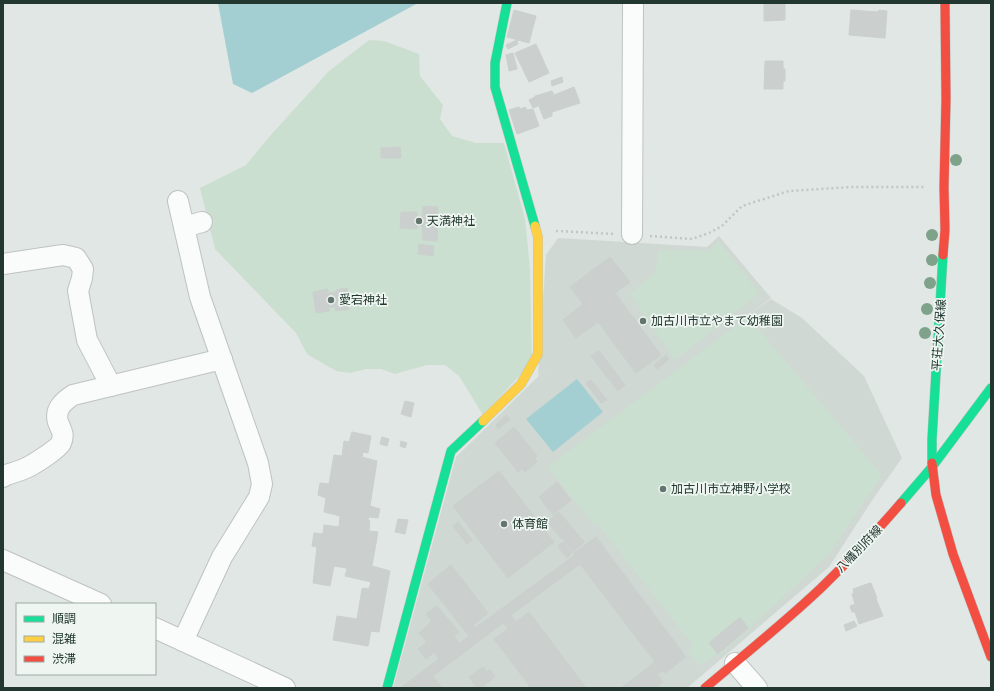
<svg xmlns="http://www.w3.org/2000/svg" width="994" height="691" font-family="Poppins,'Noto Sans JP',sans-serif">
<style>
.built{fill:#cfd8d3}
.green{fill:#cbdfd0}
.water{fill:#a4cfd2}
.building{fill:#cbd0ce;stroke:#cad0cd}
.lines{fill:none;stroke-linecap:round;stroke-linejoin:round}
.street-casing{stroke:#bec3c1;stroke-width:22}
.fast-casing{stroke:#bec4c1;stroke-width:10}
.slow-casing{stroke:#bec4c1;stroke-width:10}
.jam-casing{stroke:#bec4c1;stroke-width:10}
.path{stroke:#bfc7c4;stroke-width:2.5;stroke-dasharray:2 3;stroke-linecap:butt}
.street{stroke:#fafbfb;stroke-width:20}
.fast{stroke:#16e098;stroke-width:9}
.slow{stroke:#ffcf43;stroke-width:9}
.jam{stroke:#f24e42;stroke-width:9}
.tree{fill:#7fa28b}
.poi-dot{fill:#64756f;stroke:#eff6f2;stroke-width:1.5}
.labels{text-anchor:middle;stroke-width:3.5;stroke-linejoin:round;paint-order:stroke}
.poi-label{font-size:12px;fill:#213730;stroke:#eff6f2;text-anchor:start}
.street-label{font-size:12px;fill:#213730;stroke:#eff6f2}
</style>
<rect width="100%" height="100%" fill="#e1e7e4"/>
<path class="built" d="M719,236L771,298L747,316L771,299L802,318L864,376L902,458L873,499L829,567L687,688H393L456,457L551,364L538,376L546,255L558,238L707,247Z"/>
<g class="green">
<path d="M369,40L384,41L419,54L420,76L443,105L440,119L452,136L476,143H504L525,219L530,269L532,362L483,415L459,376L445,365H427L395,374L381,369H366L350,373L336,371L307,354L296,333L215,249L200,188L246,165L269,137L329,71Z"/>
<path d="M719,241L759,293L750,301L675,360L630,294L655,272L659,250L708,251Z"/>
<path d="M748,317L882,475L829,554L719,656L715,654L701,666L687,650L693,645L598,524L595,526L548,467Z"/>
</g>
<g class="water">
<path d="M218,3H418L252,93L233,84Z"/>
<path d="M577,379L603,412L553,452L526,419Z"/>
</g>
<g class="building">
<path d="M764,3H785V20L764,21Z"/>
<path d="M514,10L536,16L529,43L507,37Z"/>
<path d="M851,10L878,12L879,10L887,11L885,38L849,35Z"/>
<path d="M517,40L518,44L508,49L506,45Z"/>
<path d="M536,44L549,73L529,82L515,53Z"/>
<path d="M513,53L517,69L509,71L506,55Z"/>
<path d="M765,61H783V69H785V81H783V89H764Z"/>
<path d="M562,77L563,82L552,86L551,81Z"/>
<path d="M574,87L580,103L552,112V116L544,119L535,96L552,91L554,95Z"/>
<path d="M535,97L538,106L533,108L529,100Z"/>
<path d="M519,107L520,109L525,107L527,110L533,109L539,126L517,134L509,110Z"/>
<path d="M400,147L401,158H381V148Z"/>
<path d="M423,206L438,207L437,241L423,240L422,226H417V229L400,228L401,212H417V216L422,217Z"/>
<path d="M419,244L434,246L433,256L418,254Z"/>
<path d="M610,257L630,282L615,293L661,355L636,373L598,322L576,338L563,320L583,304L570,287Z"/>
<path d="M347,288L349,309L336,311L335,307H329V311L316,313L313,292L328,289V293L336,292V290Z"/>
<path d="M599,351L625,385L618,391L591,356Z"/>
<path d="M666,355L669,359L657,369L654,365Z"/>
<path d="M591,380L607,400L601,403L586,383Z"/>
<path d="M405,401L414,403L411,417L401,414Z"/>
<path d="M506,415L510,420L498,429L496,425Z"/>
<path d="M514,427L537,456L535,458L537,462L525,472L522,469L518,472L495,443Z"/>
<path d="M352,432L371,436L368,453L363,452L362,457L377,461L370,506L380,509L378,518L369,517L368,520L370,521L369,531L378,532L372,566L390,571L379,632L371,631L368,646L333,640L337,616L357,619L362,589L363,588L369,589L371,582L345,576L347,569L346,568L334,566L330,586L313,583L317,547L312,546L314,533L323,534L324,525L339,527L340,516L324,512L326,498L318,495L320,483L329,484L334,455L342,456L344,441L349,442Z"/>
<path d="M382,437L389,439L387,446L380,444Z"/>
<path d="M401,441L407,443L405,448L400,446Z"/>
<path d="M499,471L554,542L508,578L453,506Z"/>
<path d="M557,482L571,500L553,515L539,497Z"/>
<path d="M559,512L575,531L563,540L547,522Z"/>
<path d="M398,519L408,520L405,534L395,532Z"/>
<path d="M458,522L472,540L467,544L453,526Z"/>
<path d="M575,531L584,542L573,552L564,541Z"/>
<path d="M596,537L686,657L665,673L662,671L657,674L663,682L655,688H621L655,662L580,564L511,615L516,622L529,612L586,688H531L494,639L508,629L503,623L433,676L442,688H405L403,686L439,659L434,652L426,659L418,649L427,642L419,633L432,621L426,614L437,606L459,632L454,636L459,644L469,636L428,584L451,565L488,613L473,625L475,628L575,555L573,554Z"/>
<path d="M563,542L572,553L567,558L559,548V547L558,546Z"/>
<path d="M870,583H871L877,598L876,599L883,616L859,624L855,612H852L850,606L855,604L852,594L854,593L853,589Z"/>
<path d="M740,617L748,628L718,654L709,643Z"/>
<path d="M854,621L857,626L846,631L844,625Z"/>
<path d="M483,667L487,672L490,670L495,677L481,688H477L469,677Z"/>
</g>
<g class="lines">
<g class="street-casing">
<g id="street">
<path d="M178,201L200,297L258,463L262,484L259,497L222,557L183,641"/>
<path d="M184,227L202,222"/>
<path d="M632,234L633,3"/>
<path d="M3,264L63,255L76,258L83,269L82,278L78,291L87,340L111,386"/>
<path d="M3,477L6,475C12,473 20,471 26,468C33,465 58,449 61,443C65,434 61,430 58,422C54,409 64,401 73,395L222,359"/>
<path d="M3,560L101,604"/>
<path d="M155,628L285,688"/>
<path d="M735,663L757,688"/>
</g>
</g>
<g class="fast-casing">
<g id="fast">
<path d="M507,3L495,63V87L535,226"/>
<path d="M932,463V439L943,255"/>
<path d="M901,503L932,467L991,388"/>
<path d="M387,688L451,451L483,421"/>
</g>
</g>
<g class="slow-casing">
<path id="slow" d="M483,421L521,384L538,354V237L535,226"/>
</g>
<g class="jam-casing">
<g id="jam">
<path d="M943,255L945,230L944,187L946,99L945,3"/>
<path d="M932,463L936,495L953,554L991,657"/>
<path d="M705,688C744,655 784,623 821,588C849,561 876,532 901,503"/>
</g>
</g>
<g class="path">
<path d="M556,231L615,234"/>
<path d="M650,236L692,239L709,233L722,226L742,206L789,191L852,187H925"/>
</g>
<use href="#street" class="street"/>
<use href="#fast" class="fast"/>
<use href="#slow" class="slow"/>
<use href="#jam" class="jam"/>
</g>
<g class="tree">
<circle cx="956" cy="160" r="6"/>
<circle cx="932" cy="235" r="6"/>
<circle cx="932" cy="260" r="6"/>
<circle cx="930" cy="283" r="6"/>
<circle cx="927" cy="309" r="6"/>
<circle cx="925" cy="333" r="6"/>
</g>
<g class="poi-dot">
<circle cx="419" cy="221" r="4"/>
<circle cx="331" cy="300" r="4"/>
<circle cx="643" cy="321" r="4"/>
<circle cx="663" cy="489" r="4"/>
<circle cx="504" cy="524" r="4"/>
</g>
<g class="labels">
<g class="poi-label">
<text x="427" y="225">天満神社</text>
<text x="339" y="304">愛宕神社</text>
<text x="651" y="325">加古川市立やまて幼稚園</text>
<text x="671" y="493">加古川市立神野小学校</text>
<text x="512" y="528">体育館</text>
</g>
<g class="street-label">
<text transform="translate(939 335) rotate(-86)" y="4">平荘大久保線</text>
<text transform="translate(859 549) rotate(-46)" y="4">八幡別府線</text>
</g>
</g>
<rect width="994" height="691" fill="none" stroke="#213730" stroke-width="8"/>
<rect x="16" y="603" width="140" height="72" fill="#eff6f2" stroke="#9daaa4"/>
<rect x="24" y="616" width="20" height="6" fill="#16e098" stroke="#9daaa4"/>
<text x="52" y="623" font-size="12" fill="#213730">順調</text>
<rect x="24" y="636" width="20" height="6" fill="#ffcf43" stroke="#9daaa4"/>
<text x="52" y="643" font-size="12" fill="#213730">混雑</text>
<rect x="24" y="656" width="20" height="6" fill="#f24e42" stroke="#9daaa4"/>
<text x="52" y="663" font-size="12" fill="#213730">渋滞</text>
</svg>
